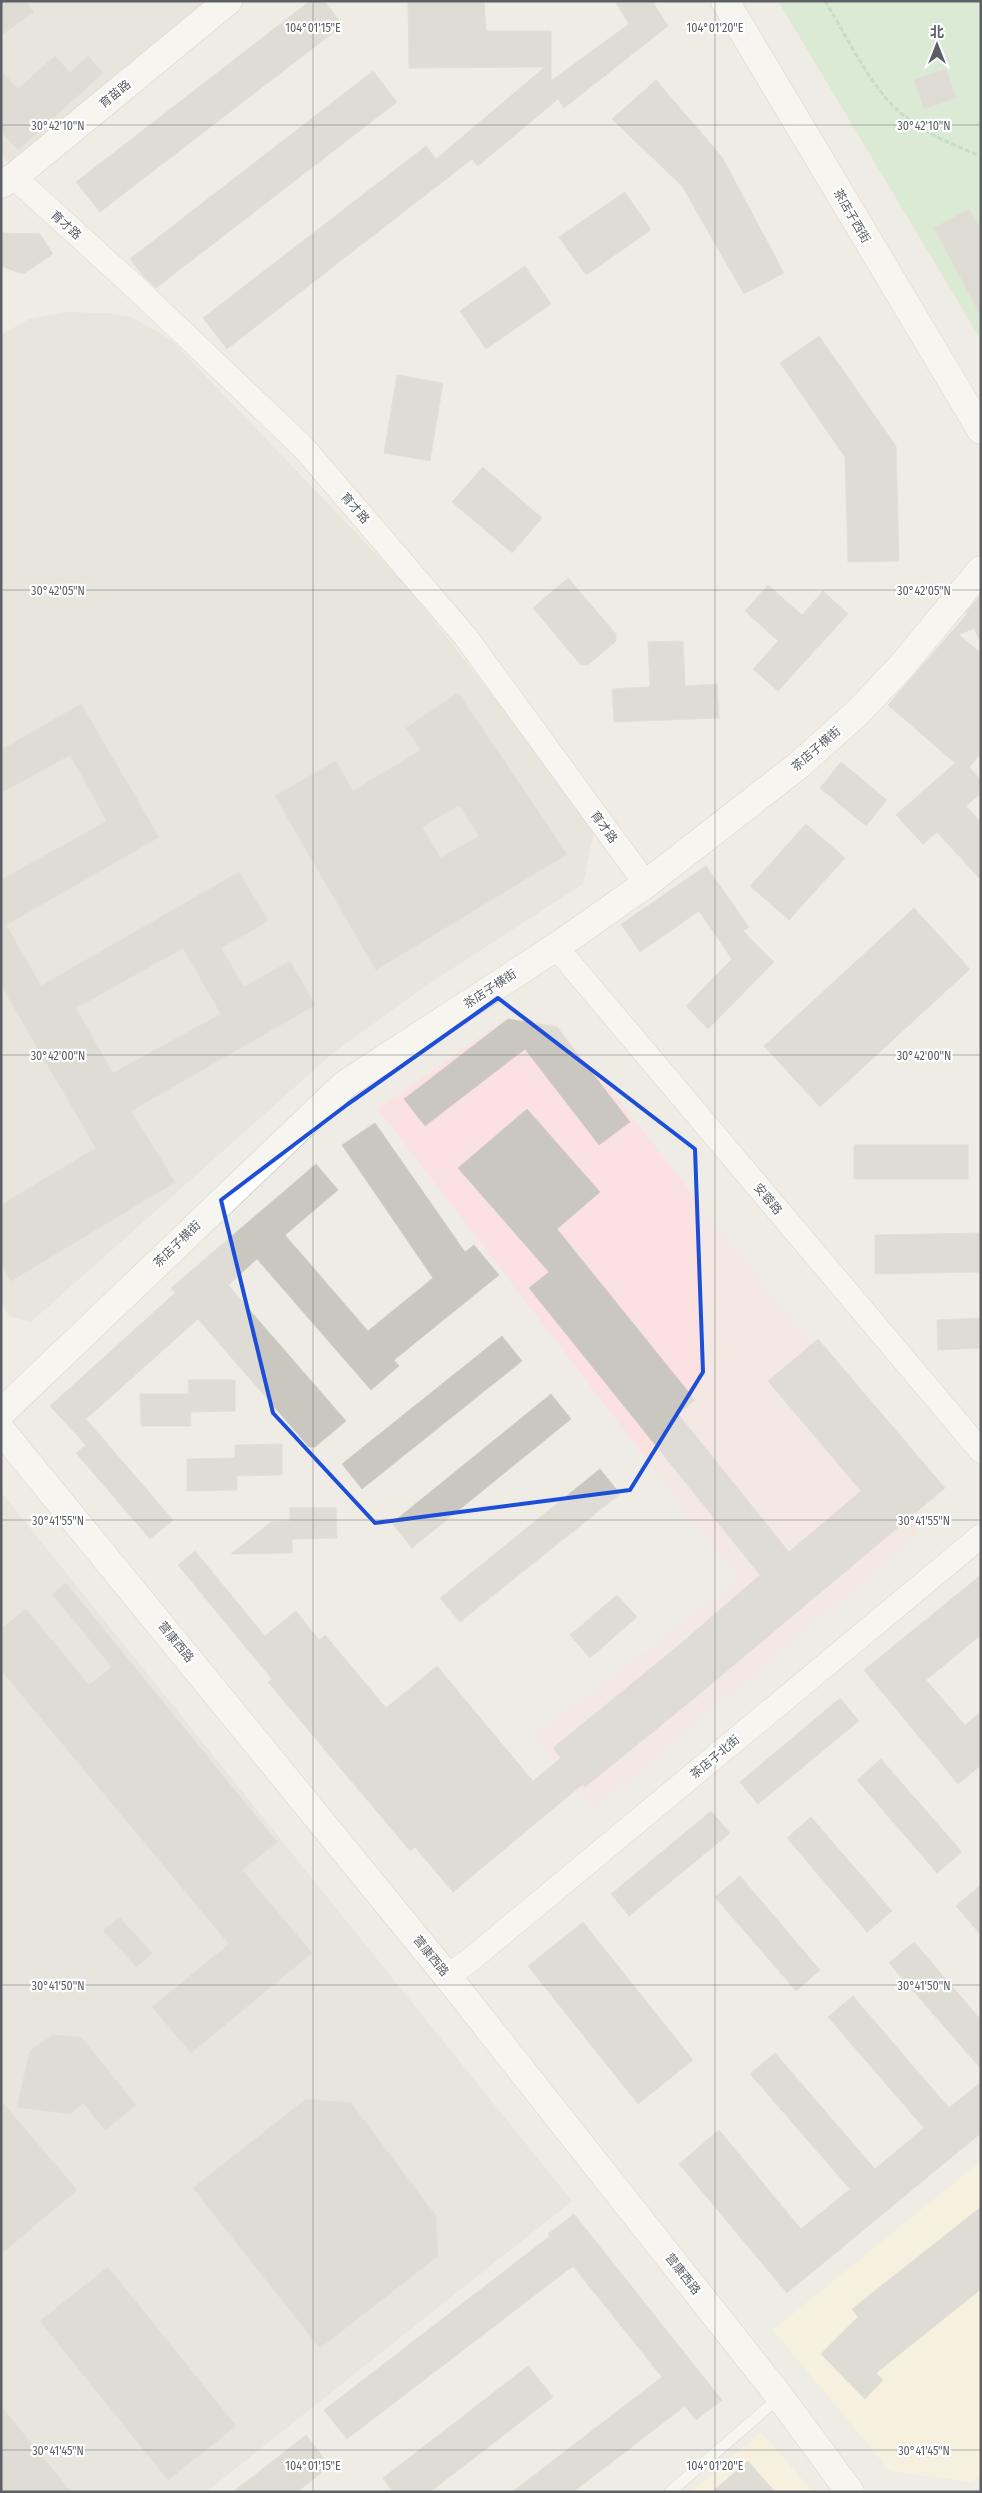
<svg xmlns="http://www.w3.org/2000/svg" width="982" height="2493" font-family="'Fira Sans Condensed','Noto Sans SC',sans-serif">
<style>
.commercial{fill:#fef5d9}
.industrial{fill:#dddbd6}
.education{fill:#dedbd2}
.medical{fill:#fbe2e0}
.green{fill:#c0e6c0}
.building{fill:#cac7c1;stroke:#d3cec2;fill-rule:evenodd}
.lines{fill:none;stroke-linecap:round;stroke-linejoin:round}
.lane-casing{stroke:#b4b7bb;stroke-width:12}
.street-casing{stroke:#b4b7bb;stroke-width:25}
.secondary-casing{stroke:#b3b7bb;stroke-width:29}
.path{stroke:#99c7a6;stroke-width:3;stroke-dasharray:5 2.5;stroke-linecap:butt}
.lane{stroke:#fff;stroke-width:11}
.street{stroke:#fff;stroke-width:24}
.secondary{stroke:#fff;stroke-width:28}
.marked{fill:none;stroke:#1d4ed8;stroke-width:4;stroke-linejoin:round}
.ticks{fill:none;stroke:#5c6064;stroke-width:1;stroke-opacity:0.45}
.labels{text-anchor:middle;stroke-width:4.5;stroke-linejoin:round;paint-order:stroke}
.street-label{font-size:12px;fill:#5c6064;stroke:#fff}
.ticks-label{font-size:12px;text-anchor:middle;fill:#5c6064;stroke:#fff;stroke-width:4.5;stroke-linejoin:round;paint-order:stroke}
</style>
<rect width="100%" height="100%" fill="#eeece4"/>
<g class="commercial">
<path d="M981,2161V2475L972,2482L890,2471L773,2330Z"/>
<path d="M761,2432L813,2492H691Z"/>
</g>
<path class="industrial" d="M1,1492L572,2201L206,2492H1Z"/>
<g class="education">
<path d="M1,1H208L11,167L1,154Z"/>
<path d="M67,312L106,313L132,317L171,340L404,583L493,696L594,831L583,884L424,987L332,1054L31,1322L9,1316L1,1303V335L29,319Z"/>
</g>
<path class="medical" d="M504,1020L557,1022L924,1488L916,1536L593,1810L534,1736L739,1580L378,1109Z"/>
<path class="green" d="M778,1H981V340Z"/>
<g class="building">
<path d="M1,1H25L34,12L1,35Z"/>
<path d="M310,1H324L343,25L100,212L76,182Z"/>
<path d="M408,1H484L486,31H551V81L629,24L615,1H652L668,26L564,108L558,99L478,166L472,159L227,349L203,318L426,146L436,159L545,67L409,68Z"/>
<path d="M55,56L70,73L88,56L103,73L18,150L1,131V71L18,89Z"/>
<path d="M946,69L956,98L924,109L914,80Z"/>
<path d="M373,71L397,102L156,288L143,276L130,259Z"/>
<path d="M656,80L722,157L784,273L744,294L682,186L612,119Z"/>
<path d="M625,192L651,230L586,275L559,237Z"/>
<path d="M969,209L981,230V316L934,228Z"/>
<path d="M1,233L40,234L53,254L23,274L1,266Z"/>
<path d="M525,266L551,304L486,349L460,311Z"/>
<path d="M819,336L896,446L899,561L848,562L845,457L780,363Z"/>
<path d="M397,375L443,383L430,461L384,453Z"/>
<path d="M483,467L542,518L512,553L452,502Z"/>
<path d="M568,578L616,634V641L588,665H581L533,608Z"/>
<path d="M768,585L802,615L823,591L848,614L778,691L753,669L778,641L745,611Z"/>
<path d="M981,595V643L974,628L959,635L981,653V754L969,767L981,780V793L966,806L981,822V880L937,832L923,844L896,815L955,763L888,705L967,614L966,612Z"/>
<path d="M683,641L685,686L717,684L719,718L614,722L612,689L650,687L648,642Z"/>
<path d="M458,693L567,854L376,970L275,796L336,761L353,791L421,750L406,728ZM459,805L479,836L441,858L422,827Z"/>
<path d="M81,704L159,837L6,925L41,986L239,872L268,921L221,948L244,987L290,961L315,1005L131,1111L175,1182L11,1281L1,1265V1205L96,1148L1,985V880L107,821L70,755L1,793V750ZM183,948L221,1014L113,1073L76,1008Z"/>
<path d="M841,762L887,800L866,826L820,788Z"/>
<path d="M806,824L845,858L789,920L750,886Z"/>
<path d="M706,866L749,927L743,931L774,962L708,1029L686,1006L732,959L699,911L640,952L621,924Z"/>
<path d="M914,908L970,969L820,1107L764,1046Z"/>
<path d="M508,1019L557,1027L630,1122L599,1145L525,1049L425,1126L404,1099Z"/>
<path d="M527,1109L600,1192L557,1229L695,1400L678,1414L789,1552L861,1491L768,1381L818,1339L945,1488L697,1696L585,1787L583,1784L453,1892L415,1847L410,1851L268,1682L272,1679L178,1565L195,1551L265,1636L296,1611L319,1640L325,1635L386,1708L437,1666L533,1781L561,1758L553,1748L678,1646L760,1575L529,1288L549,1272L458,1168Z"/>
<path d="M375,1123L465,1252L474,1245L499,1275L394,1360L399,1366L371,1390L257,1259L228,1285L346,1421L315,1447H309L198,1319L86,1419L173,1520L150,1539L76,1453L86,1445L50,1406L175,1293L171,1288L316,1164L338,1190L285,1235L368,1331L433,1278L342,1145Z"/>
<rect x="854" y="1145" width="114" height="34"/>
<path d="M981,1233V1272L875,1274V1235Z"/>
<path d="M981,1318V1348L938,1350L937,1320Z"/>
<path d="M502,1336L522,1361L362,1489L342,1464Z"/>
<path d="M188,1380H235V1411L190,1412L191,1426H141L140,1394H189Z"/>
<path d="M551,1394L571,1419L412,1548L392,1523Z"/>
<path d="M282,1444V1475L237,1476V1490L187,1491V1459L235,1458V1445Z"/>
<path d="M600,1469L620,1494L460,1622L440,1598Z"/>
<path d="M290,1508H336L337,1538L292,1539V1553L231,1554L271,1522L290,1521Z"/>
<path d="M981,1575V1635L926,1680L965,1725L981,1712V1765L958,1784L864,1670Z"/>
<path d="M66,1583L277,1842L242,1870L312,1953L191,2053L152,2007L229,1944L1,1670V1629L26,1609L89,1685L112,1667L52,1594Z"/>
<path d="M617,1595L637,1617L590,1658L570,1635Z"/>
<path d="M840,1698L859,1721L758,1804L740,1782Z"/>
<path d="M881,1759L962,1852L937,1873L857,1780Z"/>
<path d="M711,1811L730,1833L629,1916L611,1894Z"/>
<path d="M811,1817L892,1911L867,1932L787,1838Z"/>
<path d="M740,1876L820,1970L796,1991L715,1897Z"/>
<path d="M981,1885V1935L956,1906Z"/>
<path d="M119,1917L152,1953L137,1967L103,1931Z"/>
<path d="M583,1922L693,2060L638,2104L528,1966Z"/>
<path d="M914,1942L981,2020V2069L889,1963Z"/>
<path d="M853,1996L949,2108L981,2082V2133L787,2293L679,2164L719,2130L801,2229L850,2189L750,2074L775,2053L875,2169L924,2128L828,2017Z"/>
<path d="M53,2035L81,2037L136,2105L105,2130L83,2103L70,2114L17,2107L30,2051Z"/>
<path d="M306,2099L351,2103L436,2216L438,2256L320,2348L193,2188Z"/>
<path d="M1,2101L77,2190L1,2254Z"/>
<path d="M981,2207V2289L876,2373L883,2380L865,2399L821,2354L858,2317L852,2309Z"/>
<path d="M574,2214L722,2400L696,2420L685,2406L573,2492H512L662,2377L573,2266L347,2439L324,2410L550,2236L548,2234Z"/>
<path d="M108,2267L236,2426L168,2480L40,2321Z"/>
<path d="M528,2366L553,2397L430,2492H393L383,2478Z"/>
<path d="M1,2406L71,2492H1Z"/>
<path d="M306,2435L330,2466L297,2492H233Z"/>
<path d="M748,2461L775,2492H712Z"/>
</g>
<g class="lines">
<g class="lane-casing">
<path id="lane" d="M670,2492L780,2397"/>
</g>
<g class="street-casing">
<g id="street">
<path d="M14,177L135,287L303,447L465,636L646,884"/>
<path d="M556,947L981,1451"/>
<path d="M447,1976L469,1961L981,1536"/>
</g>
</g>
<g class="secondary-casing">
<g id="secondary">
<path d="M725,1L981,430"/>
<path d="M1,184L14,177L228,1"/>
<path d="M1,1413L344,1085L556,947L646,884L799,765L857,713L900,668L981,570"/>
<path d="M1,1430L447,1976L780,2397L850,2492"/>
</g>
</g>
<path class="path" d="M825,1C847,36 871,89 903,115C925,133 955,146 981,156"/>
<use href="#lane" class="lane"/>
<use href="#street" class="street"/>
<use href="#secondary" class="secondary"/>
</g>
<path d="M0 0H982V2493H0ZM498,998L695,1149L703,1372L630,1490L375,1523L273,1413L221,1200L348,1104Z" fill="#eeece4" fill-opacity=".55" fill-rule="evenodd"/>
<path class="marked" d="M498,998L695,1149L703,1372L630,1490L375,1523L273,1413L221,1200L348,1104Z"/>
<path class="ticks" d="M313,1V2492M715,1V2492M1,125H981M1,590H981M1,1055H981M1,1520H981M1,1985H981M1,2450H981"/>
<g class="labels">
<g class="street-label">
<text transform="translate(115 94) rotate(-39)" y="4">育苗路</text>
<text transform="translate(852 216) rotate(60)" y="4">茶店子西街</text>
<text transform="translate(66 225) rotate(42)" y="4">育才路</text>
<text transform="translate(355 508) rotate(49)" y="4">育才路</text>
<text transform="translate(816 749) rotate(-41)" y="4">茶店子横街</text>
<text transform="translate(604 827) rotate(54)" y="4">育才路</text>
<text transform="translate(490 989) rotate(-33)" y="4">茶店子横街</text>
<text transform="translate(768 1199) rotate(50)" y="4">安蓉路</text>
<text transform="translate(177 1244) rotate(-44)" y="4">茶店子横街</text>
<text transform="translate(176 1642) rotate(51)" y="4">营康西路</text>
<text transform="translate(715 1757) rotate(-40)" y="4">茶店子北街</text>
<text transform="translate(431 1956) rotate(51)" y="4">营康西路</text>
<text transform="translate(683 2274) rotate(52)" y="4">营康西路</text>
</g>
</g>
<g class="ticks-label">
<text x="313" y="32">104°01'15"E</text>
<text x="715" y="32">104°01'20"E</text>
<text x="58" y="130">30°42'10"N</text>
<text x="924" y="130">30°42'10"N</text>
<text x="58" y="595">30°42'05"N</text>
<text x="924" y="595">30°42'05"N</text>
<text x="58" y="1060">30°42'00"N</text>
<text x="924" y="1060">30°42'00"N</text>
<text x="58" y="1525">30°41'55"N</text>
<text x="924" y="1525">30°41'55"N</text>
<text x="58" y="1990">30°41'50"N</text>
<text x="924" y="1990">30°41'50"N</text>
<text x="58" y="2455">30°41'45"N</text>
<text x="924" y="2455">30°41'45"N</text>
<text x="313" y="2470">104°01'15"E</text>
<text x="715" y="2470">104°01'20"E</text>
</g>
<rect width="982" height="2493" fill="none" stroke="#5c6064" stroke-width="5"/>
<g transform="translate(937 45)" stroke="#ffffff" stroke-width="4" paint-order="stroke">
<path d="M0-4L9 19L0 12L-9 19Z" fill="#5c6064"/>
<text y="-8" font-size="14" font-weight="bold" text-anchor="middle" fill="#5c6064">北</text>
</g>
</svg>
